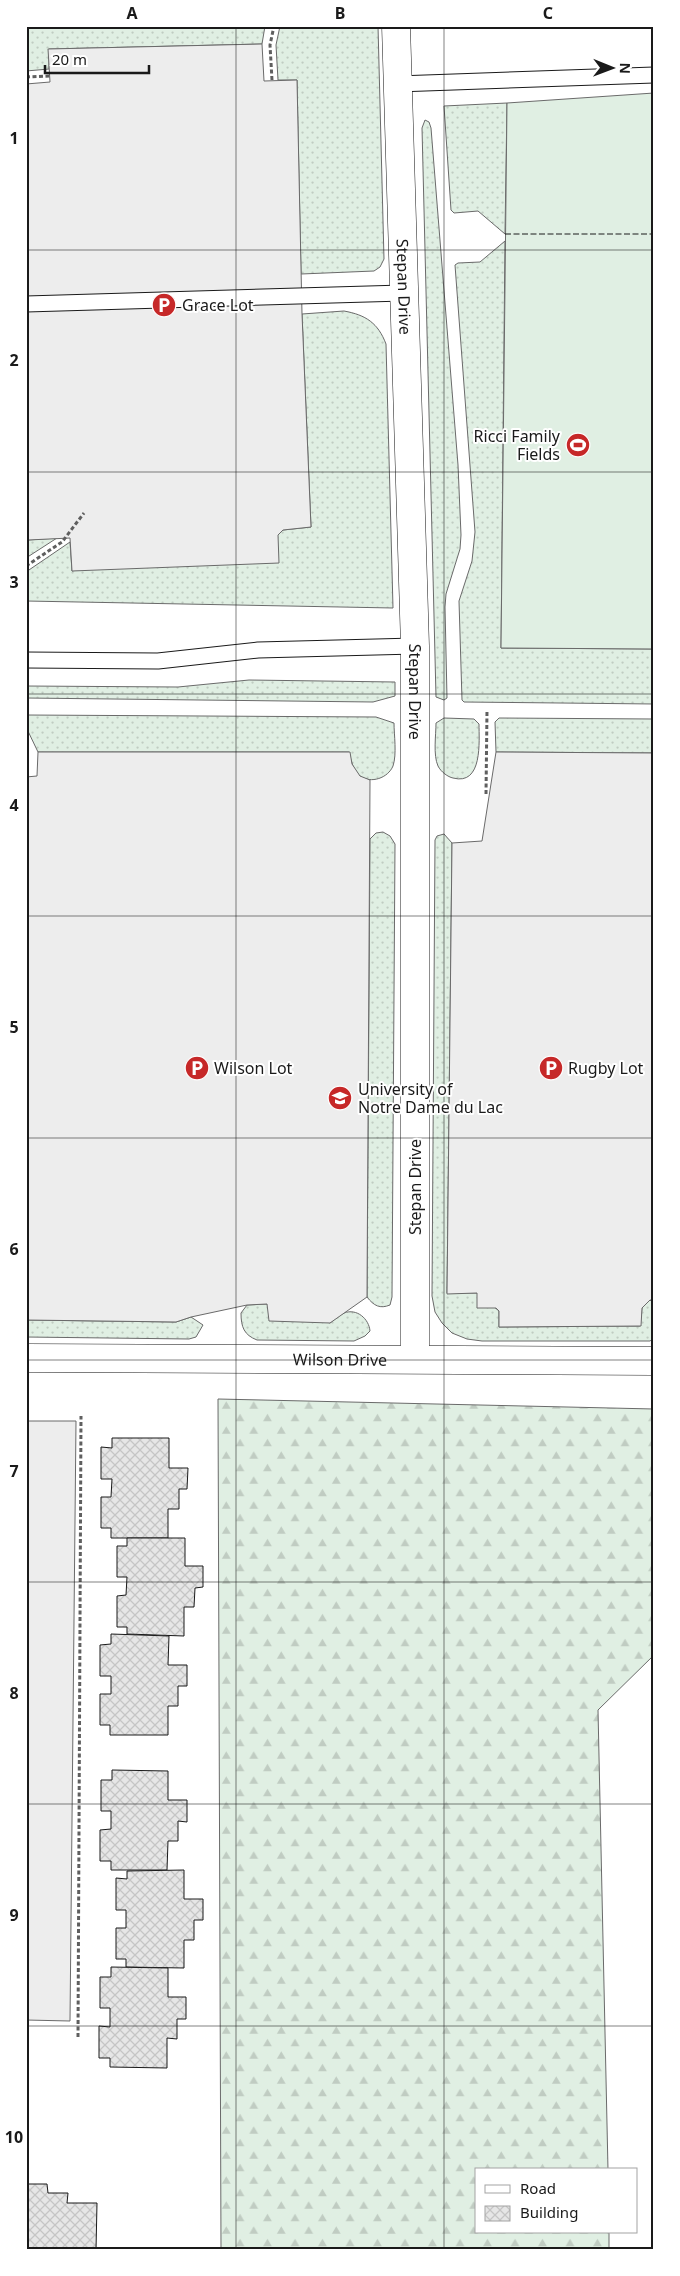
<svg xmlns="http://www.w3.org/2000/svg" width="680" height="2276" font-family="'Noto Sans',sans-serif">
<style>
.grass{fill:url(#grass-dots);stroke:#6a6a6a}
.forest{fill:url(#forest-firs);stroke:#6a6a6a}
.pitch{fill:#e0efe3;stroke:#6a6a6a}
.parking{fill:#ededed;stroke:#6a6a6a}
.building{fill:url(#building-cross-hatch);stroke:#1a1a1a}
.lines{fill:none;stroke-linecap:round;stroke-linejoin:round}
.lane-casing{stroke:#1a1a1a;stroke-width:17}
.street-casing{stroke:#1a1a1a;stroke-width:29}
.path{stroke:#5f5f5f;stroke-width:3;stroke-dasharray:4 2.5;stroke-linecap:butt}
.lane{stroke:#fff;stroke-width:15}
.street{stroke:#fff;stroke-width:28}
.fence{stroke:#1a1a1a;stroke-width:1;stroke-dasharray:6 2.5;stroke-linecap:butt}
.grid{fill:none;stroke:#1a1a1a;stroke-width:1;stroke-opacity:0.55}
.labels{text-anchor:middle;stroke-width:4;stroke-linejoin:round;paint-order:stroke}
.street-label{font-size:16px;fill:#1a1a1a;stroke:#fff}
.poi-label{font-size:16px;fill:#1a1a1a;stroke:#fff;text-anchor:start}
.neatline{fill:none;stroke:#1a1a1a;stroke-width:2}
.grid-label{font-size:16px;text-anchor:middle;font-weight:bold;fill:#1a1a1a}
</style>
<defs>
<pattern id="grass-dots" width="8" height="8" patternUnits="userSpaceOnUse" patternTransform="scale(1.25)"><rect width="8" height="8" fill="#e0efe3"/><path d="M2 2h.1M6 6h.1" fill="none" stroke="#c0ccc2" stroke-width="1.8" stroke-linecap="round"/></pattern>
<pattern id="forest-firs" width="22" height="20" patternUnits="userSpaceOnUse" patternTransform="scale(1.25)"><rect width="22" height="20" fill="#e0efe3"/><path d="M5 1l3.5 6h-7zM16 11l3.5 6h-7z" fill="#c0ccc2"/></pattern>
<pattern id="building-cross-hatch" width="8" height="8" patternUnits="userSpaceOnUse" patternTransform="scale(1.25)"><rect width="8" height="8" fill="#e6e6e6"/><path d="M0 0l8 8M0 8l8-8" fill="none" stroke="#c5c5c5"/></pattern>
</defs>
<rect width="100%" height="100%" fill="#fff"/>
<g class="grass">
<path d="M26,26H265L262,44L49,49V69L26,71Z"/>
<path d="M280,26H378L384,259L380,267L374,271L301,274L297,80H278L276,45Z"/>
<path d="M507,103L505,234L478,211L454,213L451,210L444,106Z"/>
<path d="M425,120L429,122L431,128L458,465L461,535L460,549L446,594L445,607L447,698L444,700L436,697L422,128Z"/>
<path d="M505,241L501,648L654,649V704L464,702L462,700L459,601L472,561L475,532L455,265L458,263L480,262Z"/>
<path d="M344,311C366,315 378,323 386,344L393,608L26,601V572L70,542L72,571L278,535L283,530L311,527L302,314Z"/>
<path d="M26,501L28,540L57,538L26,558Z"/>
<path d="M249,680L395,682V696L373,702L26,698V686L178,687Z"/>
<path d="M26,715L376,717L394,723C394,735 397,754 393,766C388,778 371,784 360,776C353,771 351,760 349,752H38L26,727Z"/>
<path d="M444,718L474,719L479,724C479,741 483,786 453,778C448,777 441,772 438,766C433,755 436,735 436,723Z"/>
<path d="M499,718L654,719V753L496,752L495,722Z"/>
<path d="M383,832L390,836L395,844L392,1297L390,1305C380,1309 374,1306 367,1297L370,839L376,833Z"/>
<path d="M444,834L452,843L447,1293H477L499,1311V1327L640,1326L642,1308L650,1300L654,1304V1338L650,1341H482L467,1339L452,1333L442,1323L435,1312L432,1296L435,840L437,836Z"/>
<path d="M267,1304L330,1323C334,1320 339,1315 344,1313C357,1308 369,1319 370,1331L365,1336L354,1341L257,1340C244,1335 241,1327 241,1313L247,1305Z"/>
<path d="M191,1317L203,1325L196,1337L189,1339L26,1337V1320L176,1322Z"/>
</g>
<path class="forest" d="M218,1399L654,1409V1655L598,1710L608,2170H476V2232H609V2250H221Z"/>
<path class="pitch" d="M654,93V649L501,648L507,103Z"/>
<g class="parking">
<path d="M262,44L264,81L297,80L302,314L311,527L283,530L278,535L279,563L72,571L70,538L28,540L26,501V84L50,82L48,49Z"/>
<path d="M38,752H350L352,764L360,776L370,780L367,1297L330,1323L269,1321L267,1304L247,1305L191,1317L176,1322L26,1320V777L37,776Z"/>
<path d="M496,752L654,753V1300H650L642,1308L641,1326L499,1327V1311L496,1308H477V1293L447,1294L452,843L482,841Z"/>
<path d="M26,1421H76L70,2021L26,2020Z"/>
</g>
<g class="building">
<path d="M112,1438H169V1468H188L187,1489H179V1509H168V1538H111V1528H101V1497H111L112,1479H101V1447L112,1448Z"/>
<path d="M127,1538H185V1566H203V1587L195,1588L194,1607H184V1636L127,1634V1627H117V1596L126,1595L127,1577H117V1546H127Z"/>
<path d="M111,1634L169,1636L168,1665H187V1686H178V1706H168V1735H110V1725H100V1694H111V1676H100V1645L111,1644Z"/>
<path d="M112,1770L168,1771V1800H187V1822L178,1821V1841H168L167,1870H111V1861H100V1830L111,1829V1811H101V1780H112Z"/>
<path d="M184,1870V1899H203V1920H194V1940H184V1968L126,1967V1959H116V1928H126V1910H116V1878L127,1879V1871Z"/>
<path d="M111,1967L168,1968V1997H186V2019H177V2039L167,2038V2068L110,2067V2058H99V2026L110,2027V2008H100V1977H111Z"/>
<path d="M27,2184H47L48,2193H68L67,2203H97L96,2250H26Z"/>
</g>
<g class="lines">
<g class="lane-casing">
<g id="lane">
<path d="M397,84L654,75"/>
<path d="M26,304L403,293"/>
<path d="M26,660L158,661L258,650L415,646"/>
</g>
</g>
<g class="street-casing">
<g id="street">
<path id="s1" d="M396,26L415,646V1359"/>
<path id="s2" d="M26,1358L654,1361"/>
</g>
</g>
<g class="path">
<path d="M26,77L50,76"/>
<path d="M272,80L270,45L274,26"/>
<path d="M26,566L62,542L84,513"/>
<path d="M486,794L487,710"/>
<path d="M78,2037L81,1416"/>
</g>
<use href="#lane" class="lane"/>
<use href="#street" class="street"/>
<path class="fence" d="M505,234H654"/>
</g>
<path class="grid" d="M236,26V2250M444,26V2250M26,250H654M26,472H654M26,694H654M26,916H654M26,1138H654M26,1360H654M26,1582H654M26,1804H654M26,2026H654"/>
<defs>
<g id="parking-disc" transform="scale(1.25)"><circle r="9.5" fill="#c62828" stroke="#fff"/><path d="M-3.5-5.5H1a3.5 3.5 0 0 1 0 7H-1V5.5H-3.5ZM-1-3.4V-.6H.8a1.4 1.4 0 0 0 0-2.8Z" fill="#fff"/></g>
<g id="stadium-disc" transform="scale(1.25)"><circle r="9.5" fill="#c62828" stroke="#fff"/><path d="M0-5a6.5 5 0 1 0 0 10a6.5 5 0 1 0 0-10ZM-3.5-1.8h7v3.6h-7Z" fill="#fff"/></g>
<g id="university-disc" transform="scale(1.25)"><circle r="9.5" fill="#c62828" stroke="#fff"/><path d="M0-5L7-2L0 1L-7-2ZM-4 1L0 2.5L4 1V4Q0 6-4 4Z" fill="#fff"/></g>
</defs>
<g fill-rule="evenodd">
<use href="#parking-disc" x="164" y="305"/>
<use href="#stadium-disc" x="578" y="445"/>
<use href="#parking-disc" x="197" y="1068"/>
<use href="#parking-disc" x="551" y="1068"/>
<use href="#university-disc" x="340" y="1098"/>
</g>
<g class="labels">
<g class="street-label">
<text dy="6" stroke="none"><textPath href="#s1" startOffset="261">Stepan Drive</textPath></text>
<text dy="6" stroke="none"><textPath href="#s1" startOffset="666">Stepan Drive</textPath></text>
<text transform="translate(415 1187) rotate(-90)" y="6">Stepan Drive</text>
<text dy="6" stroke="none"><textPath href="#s2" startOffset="314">Wilson Drive</textPath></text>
</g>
<g class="poi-label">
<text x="182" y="311">Grace Lot</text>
<text x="560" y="442" text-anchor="end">Ricci Family<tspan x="560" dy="18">Fields</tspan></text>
<text x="214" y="1074">Wilson Lot</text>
<text x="568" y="1074">Rugby Lot</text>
<text x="358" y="1095">University of<tspan x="358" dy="18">Notre Dame du Lac</tspan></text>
</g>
</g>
<rect width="680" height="2276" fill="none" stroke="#ffffff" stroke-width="55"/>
<rect x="475" y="2168" width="162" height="65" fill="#ffffff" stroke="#a3a3a3"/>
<rect x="485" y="2185" width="25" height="8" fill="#ffffff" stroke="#a3a3a3"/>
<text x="520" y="2194" font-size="15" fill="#1a1a1a">Road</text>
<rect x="485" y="2206" width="25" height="15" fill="url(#building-cross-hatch)" stroke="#a3a3a3"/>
<text x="520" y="2218" font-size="15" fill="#1a1a1a">Building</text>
<g transform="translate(612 68) rotate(91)" stroke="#ffffff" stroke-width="4" paint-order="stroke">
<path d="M0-4L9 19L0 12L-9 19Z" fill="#1a1a1a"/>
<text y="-8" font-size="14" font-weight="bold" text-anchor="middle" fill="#1a1a1a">N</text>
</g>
<path d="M45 65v8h104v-8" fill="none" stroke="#1a1a1a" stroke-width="2.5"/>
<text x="52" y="65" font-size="15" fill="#1a1a1a" stroke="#ffffff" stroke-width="4" paint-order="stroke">20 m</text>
<rect x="28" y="28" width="624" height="2220" class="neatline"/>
<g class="grid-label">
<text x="132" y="19">A</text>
<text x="340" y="19">B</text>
<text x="548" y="19">C</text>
<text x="14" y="144">1</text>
<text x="14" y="366">2</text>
<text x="14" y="588">3</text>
<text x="14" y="811">4</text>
<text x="14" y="1033">5</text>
<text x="14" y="1255">6</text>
<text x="14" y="1477">7</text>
<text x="14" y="1699">8</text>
<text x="14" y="1921">9</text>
<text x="14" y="2143">10</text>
</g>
</svg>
